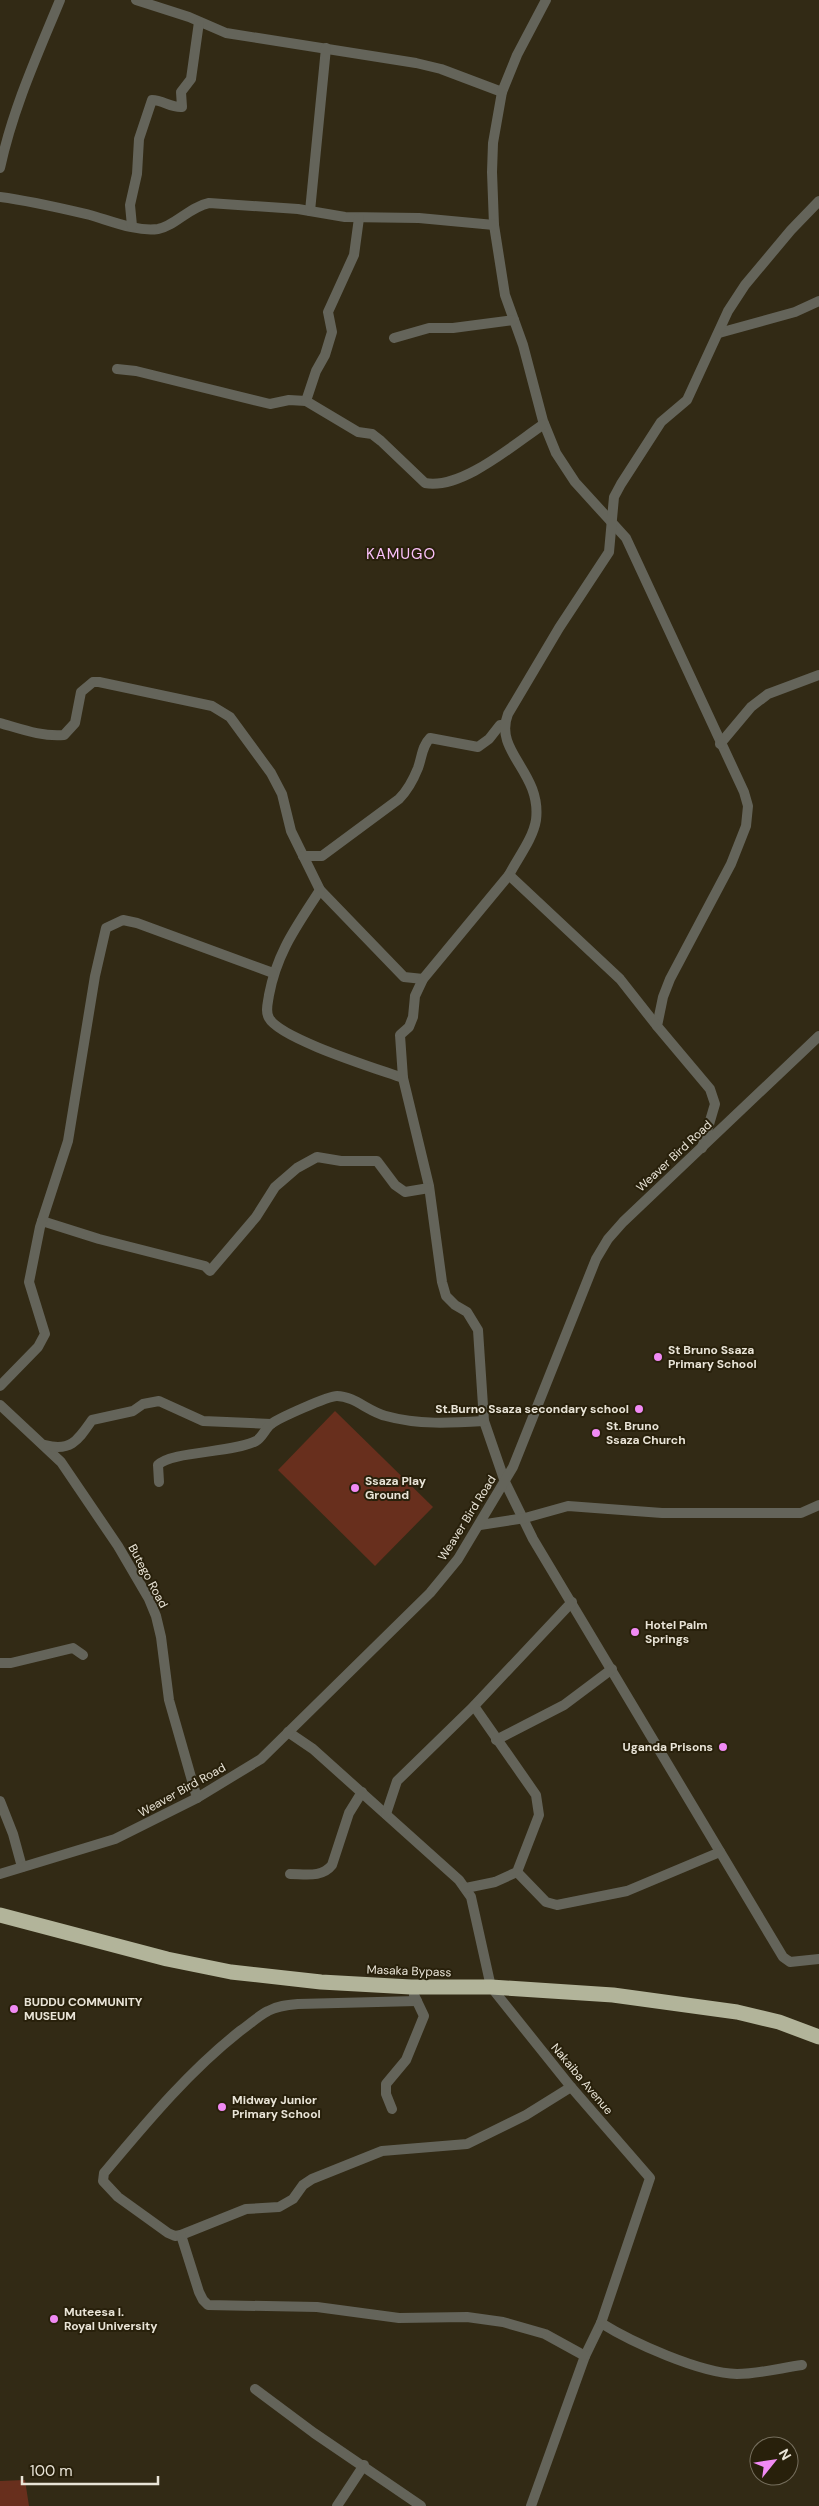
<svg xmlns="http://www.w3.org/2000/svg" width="819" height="2506" font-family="'DM Sans',sans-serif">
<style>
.garden{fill:#682f1d}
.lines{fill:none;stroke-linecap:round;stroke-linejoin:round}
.street{stroke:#64645a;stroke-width:10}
.highway{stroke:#b2b49a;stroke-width:15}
.poi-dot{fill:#f18af4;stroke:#28200b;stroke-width:2}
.labels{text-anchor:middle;stroke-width:4;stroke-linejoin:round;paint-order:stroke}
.street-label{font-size:12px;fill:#e9e4d7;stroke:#28200b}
.poi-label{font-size:12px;font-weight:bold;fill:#e9e4d7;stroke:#28200b;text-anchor:start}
.quarter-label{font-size:15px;letter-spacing:1px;fill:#fbc1fb;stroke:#28200b}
</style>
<rect width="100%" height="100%" fill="#322a15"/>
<g class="garden">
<path d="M335,1411L433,1507L375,1566L278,1470Z"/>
<path d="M25,2480L29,2506H0V2481Z"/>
</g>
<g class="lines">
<g class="street">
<path d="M136,0L189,17L226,33L416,63L441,69L502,92"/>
<path d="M546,0L517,55L502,92L493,143L492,172L494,225L505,295L523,345L543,421L556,453L575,482L626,538L744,792L748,806L746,826L731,864L670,979L663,997L657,1026L710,1089L715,1104L702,1148"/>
<path d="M0,168C13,108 37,56 60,0"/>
<path d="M0,197C31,201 60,208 90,215C111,221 137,232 158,229C175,226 189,207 209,203L298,209L345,217L419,218L494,225"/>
<path d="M310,211L326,48"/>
<path d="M132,226L130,205L137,174L139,139L152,100C163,100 171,108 182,107L181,92L191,79L199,22"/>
<path d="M719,333L795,312L819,301"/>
<path d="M394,338L429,328H453L514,320"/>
<path d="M117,369L136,371L270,404L289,400L306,401L358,432L372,434L381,441L425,483C462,490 514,444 544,424"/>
<path d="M306,401L316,371L325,355L332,332L328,312L354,255L359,218"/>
<path d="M0,723C21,729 42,737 64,735L75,723L81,692L93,682H99L212,706L230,717L271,773L282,794L291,831L320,890L404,977L423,979"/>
<path d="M720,744L751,707L768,694L819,675"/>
<path d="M303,856H322L399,799C407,791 414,778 418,768C422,757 422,746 430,738L478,747L489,739L500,725H503"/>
<path d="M509,875C517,859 533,839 536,820C542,772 493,752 508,714L559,628L609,552L614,497L621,484L661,422L687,400L728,311L745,285L791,230L819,201"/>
<path d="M320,890C297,926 277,952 269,995C268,1003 265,1011 269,1018C280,1039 378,1069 403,1078"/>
<path d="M657,1026L620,979L509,875L423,979L415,996L413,1017L409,1027L400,1035L403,1078L429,1186L442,1282L446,1296L455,1305L467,1312L478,1330L484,1421L505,1482L533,1539L783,1957L790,1962L819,1959"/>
<path d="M42,1221L99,1239L205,1266L210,1271L256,1217L275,1187L297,1168L317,1157L341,1161H377L395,1185L405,1192L429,1188"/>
<path d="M0,1386L38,1347L45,1334L29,1282L40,1227L68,1141L95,976L106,928L123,920L137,923L273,973"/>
<path d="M0,1405L61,1462L118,1546L149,1599L156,1616L161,1637L169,1700L197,1798"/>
<path d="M45,1445C71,1452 78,1440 92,1420L133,1411L143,1404L159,1401L203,1421L271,1424"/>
<path d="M159,1482L158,1465C171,1451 234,1453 256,1441C262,1438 265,1429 271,1424C279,1418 328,1396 337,1396C354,1396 369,1412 386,1416C418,1425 451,1423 484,1421"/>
<path d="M480,1525L525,1518L568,1506L662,1513H801L819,1505"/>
<path d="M0,1663H11L73,1648L83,1655"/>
<path d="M288,1732L313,1749L459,1880L471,1897L491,1987L571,2087L650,2178L601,2323L585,2356L531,2506"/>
<path d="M496,1740L564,1705L612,1669"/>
<path d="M0,1801L13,1834L22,1867"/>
<path d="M386,1814L397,1781L474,1706L572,1602"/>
<path d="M517,1872L546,1902L557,1905L627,1891L720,1852"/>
<path d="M0,1874L115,1839L197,1798L261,1759L430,1593L458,1559L513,1467L596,1259L608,1239L623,1222L819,1036"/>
<path d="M290,1874C305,1874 322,1878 332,1865L349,1813L362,1792"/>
<path d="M466,1888L495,1882L517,1872L539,1815L536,1795L474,1706"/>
<path d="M417,2001L298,2004C287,2005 277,2006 268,2011C258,2016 249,2025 240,2031C188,2072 146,2123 104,2173L103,2181L118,2197L168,2233L175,2236L181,2235L246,2209L279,2207L293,2199L303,2185L312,2179L382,2151L467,2144L526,2115L571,2087"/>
<path d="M392,2109L386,2094V2084L406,2060L424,2016L414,1995"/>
<path d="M181,2235L199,2292L203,2300L208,2305L317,2307L399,2318L467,2317L503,2322L545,2334L585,2356"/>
<path d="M601,2323C633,2343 700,2373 737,2374C758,2374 781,2368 802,2365"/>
<path d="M255,2389L314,2433L421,2506"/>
<path d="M337,2506L364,2465"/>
</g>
<path class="highway" d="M0,1915L167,1959L231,1972L321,1982L411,1987H491L613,1995L737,2012L779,2022L819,2037"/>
</g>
<g class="poi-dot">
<circle cx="658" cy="1357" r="5"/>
<circle cx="639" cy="1409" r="5"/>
<circle cx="596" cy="1433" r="5"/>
<circle cx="355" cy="1488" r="5"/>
<circle cx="635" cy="1632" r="5"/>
<circle cx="723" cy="1747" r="5"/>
<circle cx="14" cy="2009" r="5"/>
<circle cx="222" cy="2107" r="5"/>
<circle cx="54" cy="2319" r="5"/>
</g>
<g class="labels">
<g class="street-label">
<text transform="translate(674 1156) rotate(-43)" y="4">Weaver Bird Road</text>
<text transform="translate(467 1518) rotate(-58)" y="4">Weaver Bird Road</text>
<text transform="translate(148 1576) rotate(62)" y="4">Butego Road</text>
<text transform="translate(182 1790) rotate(-29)" y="4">Weaver Bird Road</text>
<text transform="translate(409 1971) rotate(2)" y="4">Masaka Bypass</text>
<text transform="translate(582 2079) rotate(50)" y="4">Nakaiba Avenue</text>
</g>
<g class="poi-label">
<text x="668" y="1354">St Bruno Ssaza<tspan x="668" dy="14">Primary School</tspan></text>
<text x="629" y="1413" text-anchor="end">St.Burno Ssaza secondary school</text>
<text x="606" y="1430">St. Bruno<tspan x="606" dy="14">Ssaza Church</tspan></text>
<text x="365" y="1485">Ssaza Play<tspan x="365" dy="14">Ground</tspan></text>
<text x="645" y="1629">Hotel Palm<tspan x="645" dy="14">Springs</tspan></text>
<text x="713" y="1751" text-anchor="end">Uganda Prisons</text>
<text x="24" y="2006">BUDDU COMMUNITY<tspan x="24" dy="14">MUSEUM</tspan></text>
<text x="232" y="2104">Midway Junior<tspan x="232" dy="14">Primary School</tspan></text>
<text x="64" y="2316">Muteesa I.<tspan x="64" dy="14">Royal University</tspan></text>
</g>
<g class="quarter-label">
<text x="401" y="559">KAMUGO</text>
</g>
</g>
<g transform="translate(774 2461) rotate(60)"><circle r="24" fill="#28200b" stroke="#756e5d"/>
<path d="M0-4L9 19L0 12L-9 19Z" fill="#f18af4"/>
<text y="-8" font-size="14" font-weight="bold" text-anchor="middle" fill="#e9e4d7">N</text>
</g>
<path d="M22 2476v8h136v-8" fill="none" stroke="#e9e4d7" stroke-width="2.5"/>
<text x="30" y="2476" font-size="15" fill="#e9e4d7" stroke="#28200b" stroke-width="4" paint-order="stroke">100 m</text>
</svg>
